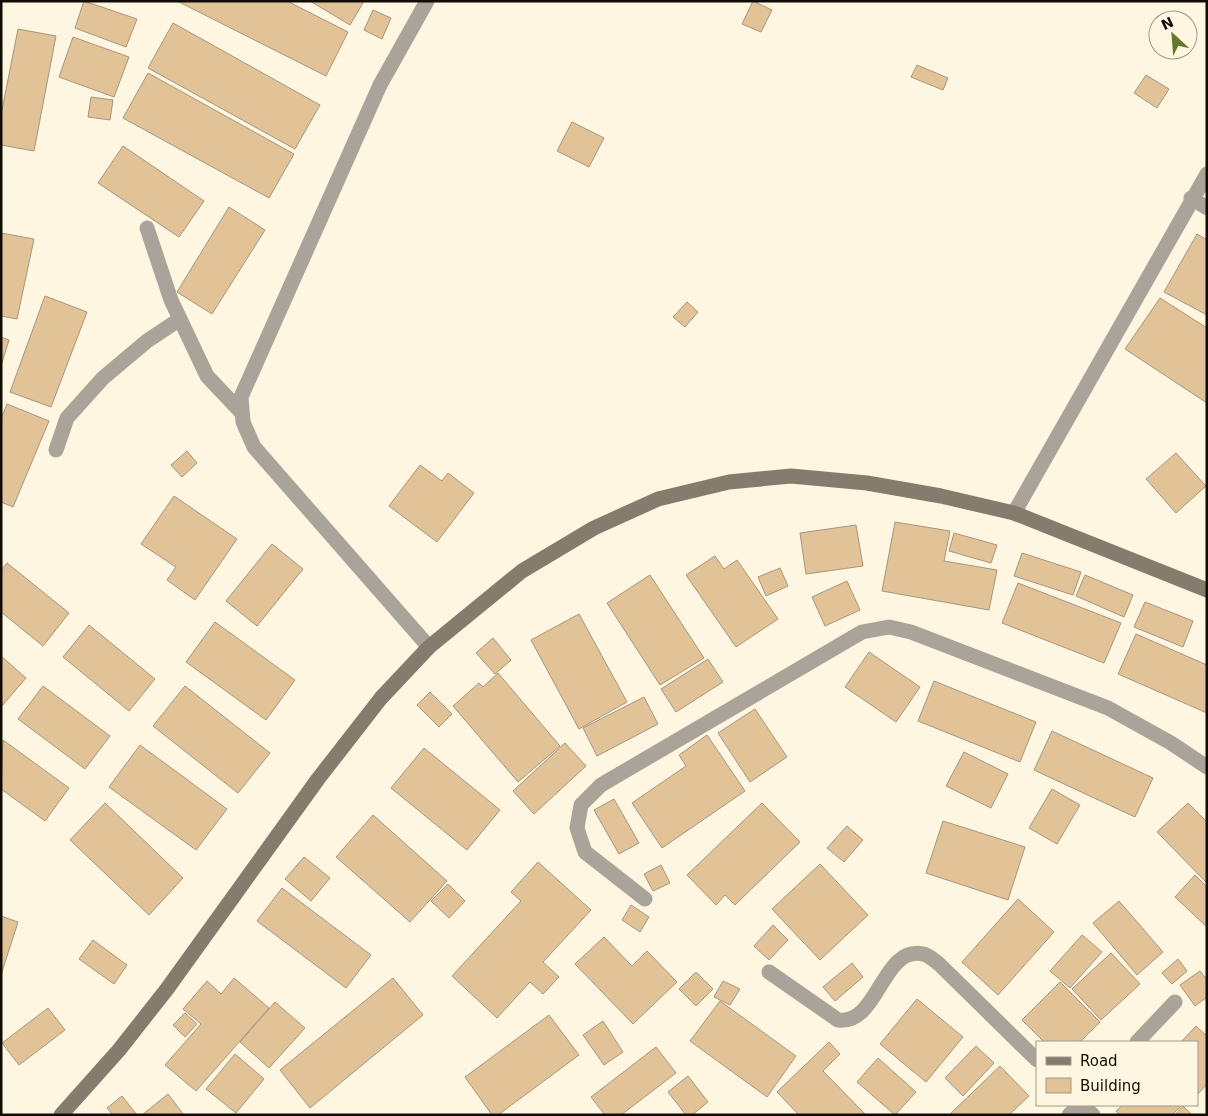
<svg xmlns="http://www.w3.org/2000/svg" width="1208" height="1116" font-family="'DejaVu Sans',sans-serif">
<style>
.building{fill:#e1c397;stroke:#a59680}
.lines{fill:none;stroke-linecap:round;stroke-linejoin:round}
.street{stroke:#aaa399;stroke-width:15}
.secondary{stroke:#857c6d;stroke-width:15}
</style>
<rect width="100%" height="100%" fill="#fef6e1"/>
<g class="building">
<path d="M84,1L137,19L126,47L75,28Z"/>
<path d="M177,1H287L348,32L326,76Z"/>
<path d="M310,1H360L363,3L350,25Z"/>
<path d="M753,1L772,10L761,32L742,24Z"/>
<path d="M373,10L391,18L382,39L364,30Z"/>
<path d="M173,23L320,105L295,149L148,68Z"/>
<path d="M18,29L56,36L34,151L1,145V115Z"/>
<path d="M73,37L129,57L114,97L59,77Z"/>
<path d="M917,65L948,78L943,90L911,77Z"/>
<path d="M148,73L294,154L269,198L123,118Z"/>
<path d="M1146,75L1169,89L1157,108L1134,93Z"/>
<path d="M91,97L113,100L110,120L88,117Z"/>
<path d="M572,122L604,138L589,167L557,151Z"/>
<path d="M123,146L204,201L179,237L98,183Z"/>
<path d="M229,207L265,230L212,314L177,292Z"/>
<path d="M1,233L34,239L17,319L1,316Z"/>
<path d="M1197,234L1207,240V315L1164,292Z"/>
<path d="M45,296L87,312L51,407L10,392Z"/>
<path d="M1160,298L1207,328V403L1125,349Z"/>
<path d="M687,302L698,312L685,327L673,317Z"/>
<path d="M1,337L9,340L1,366Z"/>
<path d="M7,404L49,421L13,507L1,502V419Z"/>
<path d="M187,451L197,463L182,477L171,465Z"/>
<path d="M1176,453L1206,486L1176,513L1146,479Z"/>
<path d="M420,465L442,481L448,473L474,493L437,542L389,506Z"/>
<path d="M174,496L237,539L195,600L167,580L176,567L141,544Z"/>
<path d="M895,522L950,531L944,561L997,570L989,610L882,591Z"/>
<path d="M856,525L863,566L806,574L800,533Z"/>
<path d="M954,533L997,545L991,563L949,551Z"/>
<path d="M272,544L303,569L257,626L226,601Z"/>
<path d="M1022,553L1081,572L1073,595L1014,576Z"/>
<path d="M715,556L724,569L737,560L778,619L736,647L686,575Z"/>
<path d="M7,563L69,613L43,646L1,612V570Z"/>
<path d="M780,568L788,586L766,596L758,577Z"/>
<path d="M650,575L704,658L660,685L607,603Z"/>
<path d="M1085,575L1133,595L1124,617L1076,596Z"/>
<path d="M847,581L860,610L825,626L812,597Z"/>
<path d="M1018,583L1121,623L1104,663L1002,623Z"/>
<path d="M1145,602L1193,621L1183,647L1134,627Z"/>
<path d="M579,614L627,702L579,729L531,640Z"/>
<path d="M215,622L295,680L266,720L186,662Z"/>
<path d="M89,625L155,679L129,711L63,657Z"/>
<path d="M1136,634L1207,665V713L1118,674Z"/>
<path d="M493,638L511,660L495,674L476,653Z"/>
<path d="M869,652L920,687L896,722L845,687Z"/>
<path d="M1,656L26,678L1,707Z"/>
<path d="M708,659L723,682L676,712L661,689Z"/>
<path d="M498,673L560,746L518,782L453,706L479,683L483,687Z"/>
<path d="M934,681L1036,722L1020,762L918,721Z"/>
<path d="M43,686L110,736L85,769L18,719Z"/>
<path d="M185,686L270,753L238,793L153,726Z"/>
<path d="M430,692L452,714L439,727L417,705Z"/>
<path d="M644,697L658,724L597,756L583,728Z"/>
<path d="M755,709L787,757L750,782L718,733Z"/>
<path d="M1052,731L1153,778L1135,817L1034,770Z"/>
<path d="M707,735L745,791L662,848L632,803L686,766L679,755Z"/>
<path d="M3,740L69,788L45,821L1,789Z"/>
<path d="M565,743L586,766L534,814L513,791Z"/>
<path d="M140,745L227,809L196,850L109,787Z"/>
<path d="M424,748L500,810L467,850L391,788Z"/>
<path d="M964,752L1008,774L991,808L946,786Z"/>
<path d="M1052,789L1080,805L1057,844L1029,828Z"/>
<path d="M614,799L639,843L619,854L594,810Z"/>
<path d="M105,803L183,878L149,915L70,840Z"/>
<path d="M762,803L800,842L735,905L725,895L716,905L687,875Z"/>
<path d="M1188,803L1207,822V883L1157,832Z"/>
<path d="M373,815L447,881L410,922L336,857Z"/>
<path d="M943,821L1025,847L1008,900L926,873Z"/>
<path d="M847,826L863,840L844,862L827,848Z"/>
<path d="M304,857L330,878L311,901L285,879Z"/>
<path d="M538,862L591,910L543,962L559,977L543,994L530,982L497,1018L452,976L521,901L511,892Z"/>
<path d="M820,864L868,915L820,960L772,909Z"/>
<path d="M661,865L670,883L653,891L644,874Z"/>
<path d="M1195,875L1207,887V927L1175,897Z"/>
<path d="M448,884L465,901L449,918L431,901Z"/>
<path d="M282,888L371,955L346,988L257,921Z"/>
<path d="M1018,899L1054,932L998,995L962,962Z"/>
<path d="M1119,901L1163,952L1137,975L1093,923Z"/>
<path d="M631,905L649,917L640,932L622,920Z"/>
<path d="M1,916L18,922L1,975Z"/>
<path d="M773,925L788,940L769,960L754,946Z"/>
<path d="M1082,935L1102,952L1070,988L1050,971Z"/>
<path d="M604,937L632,966L647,951L677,982L633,1024L575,964Z"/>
<path d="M93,940L127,965L114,984L79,959Z"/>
<path d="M1111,953L1140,984L1101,1020L1072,989Z"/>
<path d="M1178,959L1187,971L1172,984L1162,973Z"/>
<path d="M852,963L863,977L835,1001L823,987Z"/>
<path d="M1200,971L1207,980V997L1195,1006L1180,985Z"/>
<path d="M696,972L713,989L696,1006L679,989Z"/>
<path d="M234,978L269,1008L196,1091L165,1065L201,1024L183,1009L207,981L221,994Z"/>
<path d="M393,978L423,1015L310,1108L280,1070Z"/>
<path d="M723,981L740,989L730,1005L714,997Z"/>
<path d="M1060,982L1100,1022L1080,1042H1044L1022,1020Z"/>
<path d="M917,999L963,1037L926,1082L880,1044Z"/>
<path d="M720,1001L796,1056L767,1097L690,1041Z"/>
<path d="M275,1002L305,1028L269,1068L240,1042Z"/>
<path d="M48,1008L65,1030L19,1065L2,1043Z"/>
<path d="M185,1013L197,1024L185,1037L173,1025Z"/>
<path d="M549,1015L579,1055L498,1115H492L465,1077Z"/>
<path d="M603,1021L623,1052L604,1065L583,1035Z"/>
<path d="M1196,1026L1207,1036V1084L1197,1095V1042H1181Z"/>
<path d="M829,1042L840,1054L823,1071L866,1115H799L777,1092Z"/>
<path d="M976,1046L994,1063L963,1096L945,1078Z"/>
<path d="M656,1047L676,1073L621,1115H605L591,1097Z"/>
<path d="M235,1054L264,1079L236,1113L206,1089Z"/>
<path d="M878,1058L916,1092L895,1115L857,1082Z"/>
<path d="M1000,1066L1029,1096L1009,1115H949Z"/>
<path d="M688,1076L708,1102L692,1115H686L668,1092Z"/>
<path d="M168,1094L184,1115H142Z"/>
<path d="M122,1096L137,1115H113L107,1108Z"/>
<path d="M1123,1105H1182L1172,1115H1120L1116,1111Z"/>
<path d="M1183,1106L1192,1115H1175Z"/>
</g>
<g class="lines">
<g class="street">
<path d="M427,1L380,85L241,397L243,422L254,447L429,647"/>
<path d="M1191,198L1207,208"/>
<path d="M147,228L171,300L207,376L242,413"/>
<path d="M56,450L67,418L103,378L147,341L180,319"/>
<path d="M1014,513L1207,174"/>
<path d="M645,899L585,852L577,828L581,805L601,785L862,632L889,627L911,632L1108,708L1171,743L1207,767"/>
<path d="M769,972L838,1020C879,1025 882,945 923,954C929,955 935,961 939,964L1037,1060"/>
<path d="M1137,1042L1175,1002"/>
<path d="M1083,1105L1093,1115"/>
<path d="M1069,1115L1079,1105"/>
</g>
<path class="secondary" d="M61,1115L119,1050L167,989L318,779L381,698L429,647L522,571L594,528L658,499L729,482L791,476L867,483L941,496L1014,513L1207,590"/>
</g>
<rect width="1208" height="1116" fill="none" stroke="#110d05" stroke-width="5"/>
<rect x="1036" y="1041" width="162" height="65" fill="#fef6e1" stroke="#9f9989"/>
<rect x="1046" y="1057" width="25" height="8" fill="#857c6d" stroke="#9f9989"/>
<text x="1080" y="1066" font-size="15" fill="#110d05">Road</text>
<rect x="1046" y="1078" width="25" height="15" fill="#e1c397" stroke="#9f9989"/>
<text x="1080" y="1091" font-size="15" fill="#110d05">Building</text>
<g transform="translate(1173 35) rotate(334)"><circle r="24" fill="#fef6e1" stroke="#9f9989"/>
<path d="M0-4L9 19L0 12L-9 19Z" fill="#63792b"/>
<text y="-8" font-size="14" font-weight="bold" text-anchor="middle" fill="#110d05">N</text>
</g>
</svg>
